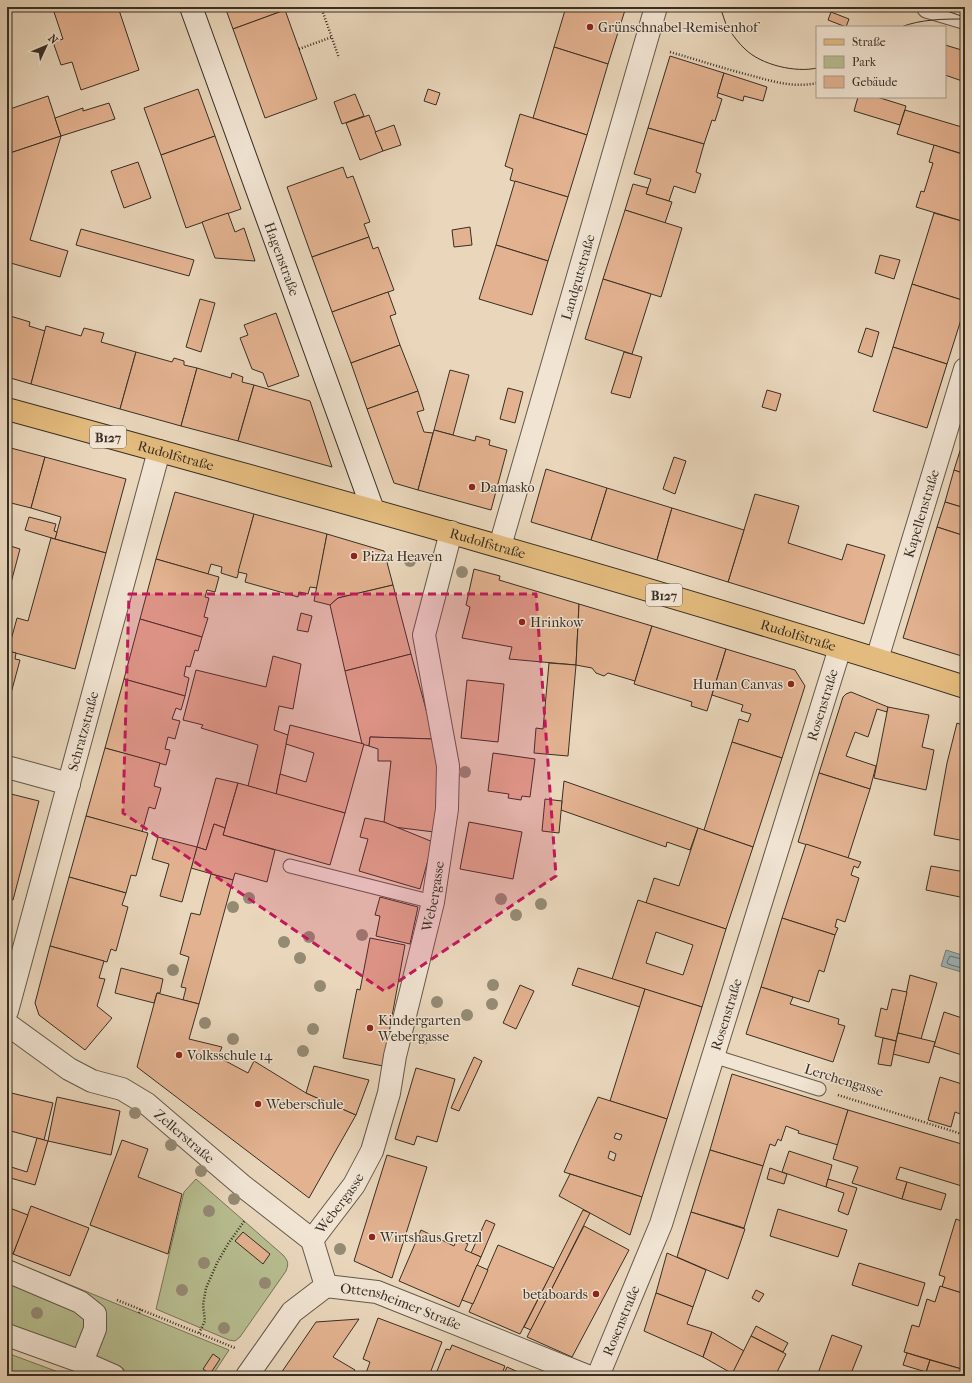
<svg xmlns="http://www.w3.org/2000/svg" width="972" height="1383" font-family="'IM FELL French Canon',serif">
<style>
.green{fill:#b7bd90;stroke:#78765a}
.water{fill:#9db6bc;stroke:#75807f}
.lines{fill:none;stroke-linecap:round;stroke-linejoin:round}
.shore{stroke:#6a7270;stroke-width:1}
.building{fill:#e3b290;stroke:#382f24;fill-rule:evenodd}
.service-casing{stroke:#64594a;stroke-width:15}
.minor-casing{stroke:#64594a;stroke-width:24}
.tertiary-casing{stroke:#64594a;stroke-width:24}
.secondary-casing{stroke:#382f24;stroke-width:24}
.primary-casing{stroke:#382f24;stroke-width:24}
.path{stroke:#382f24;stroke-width:2.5;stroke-dasharray:1 2;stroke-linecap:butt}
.service{stroke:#f1e4d3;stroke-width:13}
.minor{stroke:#f1e4d3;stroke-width:22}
.tertiary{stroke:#f1e4d3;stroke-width:22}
.secondary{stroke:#f1e4d3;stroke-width:22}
.primary{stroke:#e4bb7e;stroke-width:22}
.tram{stroke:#382f24;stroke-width:1}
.tree{fill:#958a74}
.marked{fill:#c2185b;fill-opacity:0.2;stroke:#c2185b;stroke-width:3;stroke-dasharray:8 5;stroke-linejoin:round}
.poi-dot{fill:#8f2418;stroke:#f1e4d3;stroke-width:1.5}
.labels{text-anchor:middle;stroke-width:3;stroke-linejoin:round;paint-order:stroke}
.shield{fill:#f1e4d3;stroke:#706558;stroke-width:1}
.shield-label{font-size:13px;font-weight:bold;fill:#382f24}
.poi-label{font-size:14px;fill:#382f24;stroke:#f1e4d3;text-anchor:start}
.street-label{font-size:14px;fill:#382f24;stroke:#f1e4d3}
</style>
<rect width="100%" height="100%" fill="#e9d6bb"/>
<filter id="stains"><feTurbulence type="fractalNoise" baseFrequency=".005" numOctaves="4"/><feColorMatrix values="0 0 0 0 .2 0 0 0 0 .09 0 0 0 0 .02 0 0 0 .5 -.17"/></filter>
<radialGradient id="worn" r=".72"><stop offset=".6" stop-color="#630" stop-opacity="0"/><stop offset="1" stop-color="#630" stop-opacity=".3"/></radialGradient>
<g class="green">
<path d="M196,1179L283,1255C288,1261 289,1263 286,1271L240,1337L235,1341L229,1340L156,1309L184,1192Z"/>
<path d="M7,1259L229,1350L212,1376H90L7,1344Z"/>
<path d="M7,1353L69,1376H7Z"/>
</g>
<path class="water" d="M946,950L965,956V973L941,966Z"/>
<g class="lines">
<path class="shore" d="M965,960L950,956L947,962L948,964L965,969"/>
</g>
<g class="building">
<path d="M67,7H118L139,70L81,90L72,62L61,65L53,42L63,39L54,12Z"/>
<path d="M225,7H283L285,10L233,29Z"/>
<path d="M566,7H626L608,64L554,47Z"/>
<path d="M285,10L317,99L265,118L233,29Z"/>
<path d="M831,12L849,19L846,27L828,20Z"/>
<path d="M945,45L965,51V82L945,75Z"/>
<path d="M554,47L608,64L587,135L533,118Z"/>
<path d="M670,56L724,73L717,97L722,99L715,121L712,120L704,144L648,128Z"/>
<path d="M724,73L767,87L763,101L744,96L743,101L718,93Z"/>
<path d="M198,89L215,136L161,155L144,108Z"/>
<path d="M428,89L440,93L436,105L424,101Z"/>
<path d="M355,94L364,116L342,124L334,102Z"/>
<path d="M48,96L61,136L7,154V110Z"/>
<path d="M858,97H877L906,106L900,125L854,111Z"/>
<path d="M109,103L115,119L61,136L55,118L83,108V111Z"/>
<path d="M905,110L965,128V149L963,154L897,134Z"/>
<path d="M520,114L587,135L568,197L510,180L513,169L505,166Z"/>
<path d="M369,115L383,151L360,160L346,123Z"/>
<path d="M394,125L401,145L383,151L375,132Z"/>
<path d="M648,128L704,144L696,172L701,174L695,193L674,186L669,201L646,194L651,179L634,174Z"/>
<path d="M61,136L30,240L68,251L60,277L7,262V154Z"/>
<path d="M215,136L241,209L186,228L161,155Z"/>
<path d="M934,145L965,155V222L916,207L921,191L924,192L933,163L929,162Z"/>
<path d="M138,162L151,198L124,208L111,171Z"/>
<path d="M343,167L347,178L353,176L370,222L364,224L369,237L312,257L287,187Z"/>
<path d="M515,181L568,197L548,261L496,245Z"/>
<path d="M633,184L648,188L646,194L672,202L665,223L625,210Z"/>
<path d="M625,210L682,228L661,297L603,279Z"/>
<path d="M228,213L235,232L244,228L255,261L215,258L202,222Z"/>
<path d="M934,213L965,222V301L912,284Z"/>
<path d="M470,227L472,245L454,247L452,230Z"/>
<path d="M81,229L194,260L189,276L76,245Z"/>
<path d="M369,237L373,249L378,247L394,290L332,312L312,257Z"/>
<path d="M496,245L548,261L532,315L479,299Z"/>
<path d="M880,255L900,260L894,279L875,273Z"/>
<path d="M603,279L651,294L632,354L585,339Z"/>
<path d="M912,284L965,301V307L947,364L893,347Z"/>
<path d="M388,292L396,314L390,316L400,345L351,363L332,312Z"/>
<path d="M200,299L215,303L201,352L186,347Z"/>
<path d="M276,313L299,376L268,387L263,373L252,369L240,338L248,335L244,325Z"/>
<path d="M7,315L30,322L29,326L45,331L31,384L7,377Z"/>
<path d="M46,326L81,336L84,328L104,333L101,342L136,352L120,409L31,384Z"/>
<path d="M866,328L879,332L872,357L858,352Z"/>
<path d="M400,345L418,391L367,409L351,363Z"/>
<path d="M893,347L947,364L927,428L873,411Z"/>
<path d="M136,352L172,362L174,358L184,361V365L197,368L181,426L120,409Z"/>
<path d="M624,352L642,357L630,398L611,393Z"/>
<path d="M197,368L231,378L232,373L243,377L242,382L254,385L238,441L181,426Z"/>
<path d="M450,370L469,375L453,435L434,430Z"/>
<path d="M254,385L310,401L332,467L238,441Z"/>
<path d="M508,388L523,392L515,423L500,419Z"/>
<path d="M767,390L781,394L776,411L762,407Z"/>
<path d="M418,391L424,410L417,412L424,432L433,433L418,490L394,483L367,409Z"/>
<path d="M434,430L475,441L476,436L490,440L489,445L507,450L491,510L418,490Z"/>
<path d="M965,435V474L954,470Z"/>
<path d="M7,447L45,457L31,508L7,502Z"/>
<path d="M45,457L126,479L106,553L55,539L61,517L31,508Z"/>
<path d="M674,457L686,461L675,494L663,489Z"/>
<path d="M546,469L607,488L591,540L531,522Z"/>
<path d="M954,470L965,474V508L945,502Z"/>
<path d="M607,488L672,508L657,560L591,540Z"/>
<path d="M175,492L254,514L237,578L221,573L222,567L211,564L208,574L156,559Z"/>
<path d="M755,494L799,506L788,543L842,560L847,544L885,555L864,624L728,582Z"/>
<path d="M945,502L965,508V536L937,527Z"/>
<path d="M672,508L744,530L728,582L657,560Z"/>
<path d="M254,514L327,534L317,588L310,587L308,594L299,592L298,597L245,582L247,574L238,572Z"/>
<path d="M29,517L56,524L54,531L57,532L55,539L25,530Z"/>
<path d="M937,527L965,536V657L903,638Z"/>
<path d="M327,534L384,551L393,585L338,598L330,605L314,601Z"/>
<path d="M51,538L106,553L75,669L8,651L17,618L28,621Z"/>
<path d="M7,545L20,549L8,594H7Z"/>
<path d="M156,559L219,577L215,592L207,590L205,597L209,598L204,617L208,618L202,637L140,619Z"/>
<path d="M474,569L500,576L499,580L579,604L576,665L509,659L512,647L462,638L470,607L466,605Z"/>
<path d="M393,585L411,654L345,671L330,605L338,598Z"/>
<path d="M579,604L652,626L635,681L608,673L604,676L596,673L592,668L576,665Z"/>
<path d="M301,613L312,616L308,632L297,630Z"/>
<path d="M140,619L202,637L198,651L195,650L190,667L186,666L184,676L189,678L185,696L124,679Z"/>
<path d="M652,626L726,649L707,711L691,706L692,702L634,684Z"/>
<path d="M7,645L10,646L8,651L16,653L15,659L20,660L7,708Z"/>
<path d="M726,649L795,670L805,686L782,758L732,742L739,719L748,722L751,714L741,711L743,705L712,695Z"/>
<path d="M411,654L434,739L370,737L369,746L362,744L345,671Z"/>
<path d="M273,656L301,664L293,709L279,706L274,730L288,735L276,795L248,786L258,745L201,728L203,725L183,720L196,670L266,687Z"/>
<path d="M549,663L576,665L568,756L534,753L536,728L543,729Z"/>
<path d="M124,679L185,696L181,710L176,708L172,719L180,721L175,739L168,737L165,749L170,750L166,765L105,748Z"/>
<path d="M467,680L504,684L498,742L461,738Z"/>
<path d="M851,692L888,707L887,712L877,709L868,737L855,732L846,756L876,766L870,789L819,773L843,697L846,694Z"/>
<path d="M888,707L929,715L922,747L934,750L926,790L874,778Z"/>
<path d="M957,723L965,726V841L934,835L947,763Z"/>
<path d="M290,725L364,744L345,813L276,795L280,774L306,782L314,753L286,744Z"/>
<path d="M370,737L434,739L439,763L434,832L394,827L384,822L391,761H378V749L369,746Z"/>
<path d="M732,742L782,758L753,847L704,830Z"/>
<path d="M105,748L160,763L154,786L161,788L155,809L149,807L142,832L86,816Z"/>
<path d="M493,753L535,759L530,797L522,796L521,800L508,798L509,794L488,791Z"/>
<path d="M819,773L870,789L848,858L798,842Z"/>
<path d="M216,778L238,783L225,828L214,824L206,850L197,847Z"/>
<path d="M564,781L698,828L690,850L667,842L666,847L561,810Z"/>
<path d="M238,783L345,813L330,865L223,835Z"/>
<path d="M7,793L39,801L13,900L7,898Z"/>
<path d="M545,799L562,801L559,833L542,831Z"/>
<path d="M86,816L148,833L136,876L131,875L126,893L69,877Z"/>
<path d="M365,818L384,822L433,842L420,889L359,871L368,839L360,837Z"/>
<path d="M469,822L522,832L513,879L460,869Z"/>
<path d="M214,824L225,828L223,835L275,850L267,882L235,873L233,880L191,868L197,847L206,850Z"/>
<path d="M698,828L753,847L726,929L646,903L654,878L679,886Z"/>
<path d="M158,837L197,847L182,902L160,896L169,864L152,859Z"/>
<path d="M806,844L861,862L858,868L854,866L851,875L859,878L845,922L837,919L835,927L838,928L835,935L782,918Z"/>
<path d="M931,866L965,872V898L926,890Z"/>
<path d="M211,874L233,880L199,1004L183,1000L186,988L181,987L189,957L180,954L191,913L200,915Z"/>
<path d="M69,877L126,893L122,905L128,907L116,951L111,949L107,962L50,946Z"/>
<path d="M380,897L418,907L410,944L376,936L380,916L375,915Z"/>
<path d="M638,900L726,929L702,1007L612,979ZM656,932L693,945L683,975L646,963Z"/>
<path d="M782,918L835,935L824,972L819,970L809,1002L761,987Z"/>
<path d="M370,938L405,945L383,1066L343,1058L357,989L360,990Z"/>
<path d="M50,946L104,961L99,978L105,979L97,1006L112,1018L85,1050L39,1015L35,1003Z"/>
<path d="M121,968L163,979L160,993H157L154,1003L115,993Z"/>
<path d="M578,968L645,989L640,1007L572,985Z"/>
<path d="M910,975L937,983L921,1039L898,1033Z"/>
<path d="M520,985L534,991L516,1029L503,1023Z"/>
<path d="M761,987L793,997L790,1004L839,1019L838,1024L845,1026L833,1062L746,1034Z"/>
<path d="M645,989L702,1007L667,1119L610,1101Z"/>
<path d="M892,989L907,992L896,1041L875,1036L881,1008L887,1010Z"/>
<path d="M157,993L199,1004L189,1039L222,1047L218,1057L248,1073L254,1061L306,1093L356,1115L309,1198L137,1067Z"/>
<path d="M944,1012L965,1019V1056L934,1046Z"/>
<path d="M898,1033L935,1042L929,1063L893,1054Z"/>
<path d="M883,1038L896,1041L891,1066L878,1064Z"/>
<path d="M474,1057L482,1061L459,1111L451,1108Z"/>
<path d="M314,1066L369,1080L356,1115L306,1093Z"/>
<path d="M416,1068L455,1079L437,1142L417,1136L414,1145L395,1139Z"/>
<path d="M732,1074L848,1110L838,1145L798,1133L799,1131L786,1126L781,1141L778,1139L775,1146L770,1144L763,1166L710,1150Z"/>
<path d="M940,1077L965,1085V1107L963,1115L955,1112L951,1127L928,1120Z"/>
<path d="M7,1092L53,1103L44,1140L7,1130Z"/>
<path d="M57,1097L120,1111L111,1155L48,1141Z"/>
<path d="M598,1097L667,1119L642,1197L564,1172ZM616,1133L622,1135L620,1140L614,1138ZM610,1151L616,1154L614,1161L608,1158Z"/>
<path d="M848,1110L965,1145V1187L900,1167L896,1179L907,1182L902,1199L852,1183L858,1167L833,1159Z"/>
<path d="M37,1138L48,1141L35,1185L7,1177L8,1166L27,1172Z"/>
<path d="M122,1140L148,1149L138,1177L182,1194L168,1254L90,1225Z"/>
<path d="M710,1150L763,1166L744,1228L691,1212Z"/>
<path d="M789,1151L832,1165L826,1187L782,1172Z"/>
<path d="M387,1155L427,1167L392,1278L354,1261Z"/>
<path d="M770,1168L787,1174L784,1184L767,1179Z"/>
<path d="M570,1174L642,1197L630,1235L559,1196Z"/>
<path d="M828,1179L857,1188L848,1215L838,1211L844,1193L826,1187Z"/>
<path d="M907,1182L946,1194L941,1210L902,1199Z"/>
<path d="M31,1206L89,1228L70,1276L13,1254Z"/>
<path d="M7,1207L28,1215L13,1254L7,1251Z"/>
<path d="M778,1209L847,1230L838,1257L770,1236Z"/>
<path d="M583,1210L590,1213L531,1330L524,1327Z"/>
<path d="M691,1212L745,1229L728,1279L677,1257Z"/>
<path d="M963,1216H965V1294L942,1287L945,1277L939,1275L956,1219L961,1221Z"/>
<path d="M486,1220L495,1224L481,1257L471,1253Z"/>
<path d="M584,1226L629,1250L572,1357L527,1337Z"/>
<path d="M421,1230L454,1246L457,1239L468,1244L465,1250L481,1257L459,1307L399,1281Z"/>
<path d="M243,1232L270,1254L263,1264L235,1241Z"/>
<path d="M498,1245L554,1268L520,1334L469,1312Z"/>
<path d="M667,1253L706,1270L693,1307L656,1293Z"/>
<path d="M859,1263L925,1283L918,1306L852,1285Z"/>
<path d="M477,1265L488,1270L473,1304L462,1300Z"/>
<path d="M940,1286L965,1294V1370L904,1352L912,1325L919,1327L927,1299L935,1302Z"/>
<path d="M756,1290L764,1294L759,1302L752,1298Z"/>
<path d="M656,1293L693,1307L687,1324L712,1332L703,1357L644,1331Z"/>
<path d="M378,1318L442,1342L429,1376H365L370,1362L363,1359Z"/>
<path d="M359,1319L333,1357L355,1370L352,1376H279L316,1322Z"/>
<path d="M756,1326L788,1343L783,1352L751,1336Z"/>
<path d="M712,1332L744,1351L733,1374L703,1357Z"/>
<path d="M832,1335L862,1346L850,1376H817Z"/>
<path d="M751,1336L786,1354L775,1376H731Z"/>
<path d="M452,1345L505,1366L501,1376H438L440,1372L437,1371L446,1349L450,1350Z"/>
<path d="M907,1353L930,1360L926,1372L903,1365Z"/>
<path d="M213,1354L220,1359L210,1374L203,1369Z"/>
<path d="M930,1360L965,1370V1376H925Z"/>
<path d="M507,1367L527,1376H503Z"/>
</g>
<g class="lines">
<g class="service-casing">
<g id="service">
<path d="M290,866L433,902"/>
<path d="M713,1056L819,1089"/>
</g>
</g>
<g class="minor-casing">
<g id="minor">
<path id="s1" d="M877,659L965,369"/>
<path d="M7,767L69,784"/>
<path id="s2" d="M7,1011L159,451"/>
<path id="s3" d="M7,1024L69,1069L92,1081L122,1089L147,1104L244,1187L312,1240L326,1286"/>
<path id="s4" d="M312,1240L354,1185L372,1151L389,1093L395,1056L433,902L447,809L448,766L424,635L451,532"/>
<path d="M7,1271L80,1302L95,1314V1329L82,1362"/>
<path d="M7,1335L82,1362L114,1376"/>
<path id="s5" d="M247,1376L292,1312L326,1286L377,1292L587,1376"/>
<path id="s6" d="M598,1376L661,1224L840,648"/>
</g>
</g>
<g class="tertiary-casing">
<g id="tertiary">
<path d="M928,7L965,18"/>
<path id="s7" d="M500,546L656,7"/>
</g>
</g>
<g class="secondary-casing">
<g id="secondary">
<path id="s8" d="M191,7L373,510"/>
</g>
</g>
<g class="primary-casing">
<g id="primary">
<path id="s9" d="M7,409C328,497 648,586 965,687"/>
</g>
</g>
<g class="path">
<path d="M321,7L339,58"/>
<path d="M299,49L332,37"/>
<path d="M670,52C698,60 725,69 753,76C774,82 796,88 817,83"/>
<path d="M838,1095L965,1135"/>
<path d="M117,1300L235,1348"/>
<path d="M139,1313L141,1309"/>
<path d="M199,1333L205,1321L203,1305L206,1288L217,1263L228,1244L245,1220"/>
</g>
<use href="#service" class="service"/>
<use href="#minor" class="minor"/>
<use href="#tertiary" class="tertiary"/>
<use href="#secondary" class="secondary"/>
<use href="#primary" class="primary"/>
<g class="tram">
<path d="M720,7C723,14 725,24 729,30C734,36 739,44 745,49C761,65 796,73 817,68"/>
<path d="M936,7L964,17"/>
<path d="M901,27C921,19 944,19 965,19"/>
</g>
</g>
<g class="tree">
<circle cx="410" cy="561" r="6"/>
<circle cx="462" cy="572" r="6"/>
<circle cx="465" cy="772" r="6"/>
<circle cx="249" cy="898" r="6"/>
<circle cx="501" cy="899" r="6"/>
<circle cx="541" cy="904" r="6"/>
<circle cx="233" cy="907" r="6"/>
<circle cx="516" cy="915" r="6"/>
<circle cx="362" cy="935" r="6"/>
<circle cx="309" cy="937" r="6"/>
<circle cx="284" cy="942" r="6"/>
<circle cx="300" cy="958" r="6"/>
<circle cx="173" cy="970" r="6"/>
<circle cx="493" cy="985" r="6"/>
<circle cx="320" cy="986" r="6"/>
<circle cx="437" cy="1002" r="6"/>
<circle cx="492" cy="1004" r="6"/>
<circle cx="467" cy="1015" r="6"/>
<circle cx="205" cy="1023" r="6"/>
<circle cx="313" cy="1029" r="6"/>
<circle cx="233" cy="1039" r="6"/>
<circle cx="423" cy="1039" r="6"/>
<circle cx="303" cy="1051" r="6"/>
<circle cx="135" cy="1113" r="6"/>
<circle cx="171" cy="1145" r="6"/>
<circle cx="201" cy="1171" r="6"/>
<circle cx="234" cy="1199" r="6"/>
<circle cx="209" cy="1211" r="6"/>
<circle cx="340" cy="1249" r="6"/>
<circle cx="204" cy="1263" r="6"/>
<circle cx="265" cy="1283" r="6"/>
<circle cx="182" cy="1290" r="6"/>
<circle cx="37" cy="1313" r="6"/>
<circle cx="224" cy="1328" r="6"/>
</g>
<path class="marked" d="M129,594H536L556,876L384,991L123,813Z"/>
<g class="poi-dot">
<circle cx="590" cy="27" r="4"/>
<circle cx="472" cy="487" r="4"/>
<circle cx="354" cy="556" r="4"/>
<circle cx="522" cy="622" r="4"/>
<circle cx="791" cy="684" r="4"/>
<circle cx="370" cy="1028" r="4"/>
<circle cx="179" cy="1055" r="4"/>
<circle cx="258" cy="1104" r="4"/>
<circle cx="372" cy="1237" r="4"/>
<circle cx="596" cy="1294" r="4"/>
</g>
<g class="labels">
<g class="shield">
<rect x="90" y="426" width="36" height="22" rx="3"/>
<rect x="646" y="584" width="36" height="22" rx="3"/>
</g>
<g class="shield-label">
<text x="108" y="442">B127</text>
<text x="664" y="600">B127</text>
</g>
<g class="poi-label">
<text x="598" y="32">Grünschnabel-Remisenhof</text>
<text x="480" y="492">Damasko</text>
<text x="362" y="561">Pizza Heaven</text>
<text x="530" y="627">Hrinkow</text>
<text x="783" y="689" text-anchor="end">Human Canvas</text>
<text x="378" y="1025">Kindergarten<tspan x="378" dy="16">Webergasse</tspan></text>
<text x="187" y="1060">Volksschule 14</text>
<text x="266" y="1109">Weberschule</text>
<text x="380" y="1242">Wirtshaus Gretzl</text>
<text x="588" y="1299" text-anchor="end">betaboards</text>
</g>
<g class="street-label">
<text dy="5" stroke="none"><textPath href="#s8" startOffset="268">Hagenstraße</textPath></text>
<text dy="5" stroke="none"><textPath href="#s7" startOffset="280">Landgutstraße</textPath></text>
<text dy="5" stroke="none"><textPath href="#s9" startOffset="175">Rudolfstraße</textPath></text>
<text dy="5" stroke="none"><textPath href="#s1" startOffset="152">Kapellenstraße</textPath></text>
<text dy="5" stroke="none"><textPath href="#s9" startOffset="499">Rudolfstraße</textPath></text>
<text dy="5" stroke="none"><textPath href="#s9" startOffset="823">Rudolfstraße</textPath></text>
<text dy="5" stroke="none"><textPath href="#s6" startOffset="708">Rosenstraße</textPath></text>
<text dy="5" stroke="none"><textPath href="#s2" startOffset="290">Schratzstraße</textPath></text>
<text dy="5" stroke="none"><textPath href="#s4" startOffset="370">Webergasse</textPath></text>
<text dy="5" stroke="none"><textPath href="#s6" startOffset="384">Rosenstraße</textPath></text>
<text transform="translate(844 1080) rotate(17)" y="5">Lerchengasse</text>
<text dy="5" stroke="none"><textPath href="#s3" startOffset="212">Zellerstraße</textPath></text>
<text dy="5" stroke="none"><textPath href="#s4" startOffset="46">Webergasse</textPath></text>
<text dy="5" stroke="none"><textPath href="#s5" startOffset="199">Ottensheimer Straße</textPath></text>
<text dy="5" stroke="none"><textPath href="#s6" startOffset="60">Rosenstraße</textPath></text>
</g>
</g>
<rect width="972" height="1383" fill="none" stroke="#e9d6bb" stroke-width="24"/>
<rect x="8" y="8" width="956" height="1367" fill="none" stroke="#382f24" stroke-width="2"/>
<rect x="12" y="12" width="948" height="1359" fill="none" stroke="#382f24"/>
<rect x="816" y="26" width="130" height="72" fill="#f1e4d3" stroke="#a79c8d"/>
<rect x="824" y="39" width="20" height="6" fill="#e4bb7e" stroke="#a79c8d"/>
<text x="852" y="46" font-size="12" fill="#382f24">Straße</text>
<rect x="824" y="56" width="20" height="12" fill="#b7bd90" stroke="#a79c8d"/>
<text x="852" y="66" font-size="12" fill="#382f24">Park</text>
<rect x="824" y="76" width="20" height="12" fill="#e3b290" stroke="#a79c8d"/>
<text x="852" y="86" font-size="12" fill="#382f24">Gebäude</text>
<g transform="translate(46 46) rotate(46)" stroke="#f1e4d3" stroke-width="3" paint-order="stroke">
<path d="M0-3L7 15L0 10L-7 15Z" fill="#382f24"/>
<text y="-6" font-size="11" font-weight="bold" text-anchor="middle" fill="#382f24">N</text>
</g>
<rect width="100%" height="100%" filter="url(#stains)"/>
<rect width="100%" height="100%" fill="url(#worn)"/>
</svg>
